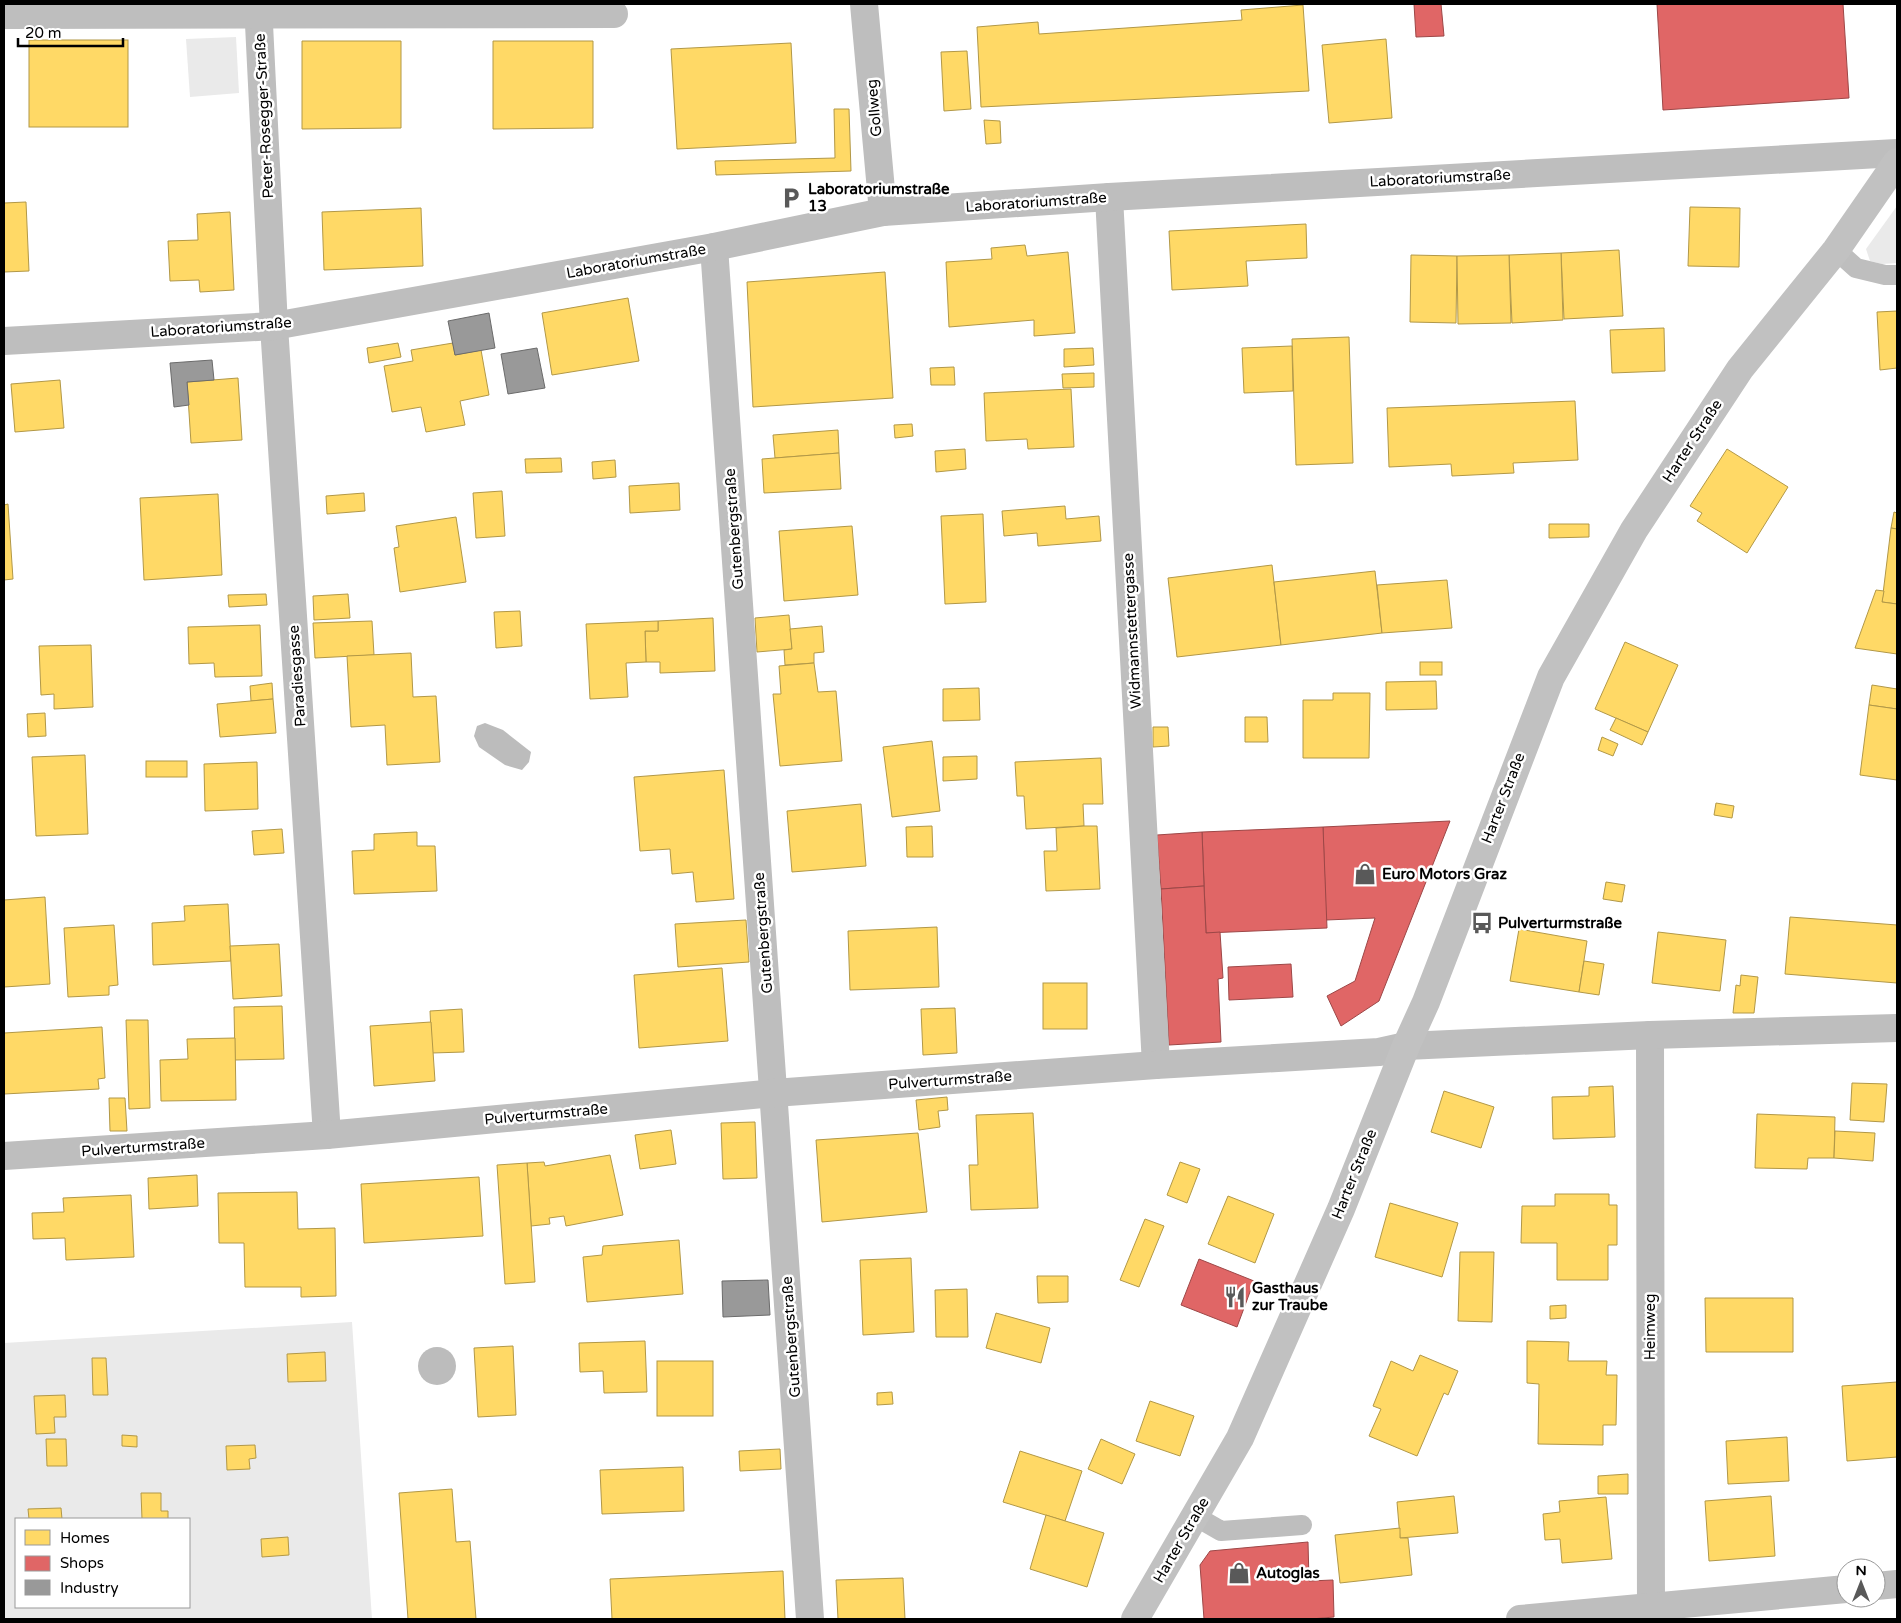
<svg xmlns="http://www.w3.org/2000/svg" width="1901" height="1623" font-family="'Varela Round',sans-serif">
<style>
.green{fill:#eaeaea;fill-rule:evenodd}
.water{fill:#bcbcbc}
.homes{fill:#ffd966;stroke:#b29847}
.shops{fill:#e06666;stroke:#9d4747}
.industry{fill:#999;stroke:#6b6b6b}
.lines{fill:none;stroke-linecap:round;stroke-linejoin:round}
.service{stroke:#bebebe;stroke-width:20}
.minor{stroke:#bebebe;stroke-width:28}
.secondary{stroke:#c1c1c1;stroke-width:28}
.labels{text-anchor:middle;stroke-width:5;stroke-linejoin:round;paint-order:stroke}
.street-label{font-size:15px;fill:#000;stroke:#fff}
.poi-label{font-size:15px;font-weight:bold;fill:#000;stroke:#fff;text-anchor:start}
</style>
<rect width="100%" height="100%" fill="#fff"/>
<g class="green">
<path d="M236,37L239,93L190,97L186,39Z"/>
<path d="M1897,206V263L1882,264L1870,261L1866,249Z"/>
<path d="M352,1322L372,1619H4V1343ZM16,1519H189V1607H16Z"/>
</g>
<g class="water">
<path d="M485,723L503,730L531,752L529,762L522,770L505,765L479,747L474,736L477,726Z"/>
<circle cx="437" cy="1366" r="19"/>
</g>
<g class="homes">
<path d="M1303,5L1309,91L981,107L977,27L1038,22L1039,34L1242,20L1241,10Z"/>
<path d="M1386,39L1392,118L1329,123L1322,45Z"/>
<rect x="29" y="40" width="99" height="87"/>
<path d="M302,41H401V128L302,129Z"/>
<path d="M493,41H593V128L493,129Z"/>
<path d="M791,43L796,143L677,149L671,49Z"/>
<path d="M967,51L971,109L944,111L941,52Z"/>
<path d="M834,109H849L851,171L716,175L715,161L835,158Z"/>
<path d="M984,120L1000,121L1001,143L986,144Z"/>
<path d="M26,202L29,271L4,272V203Z"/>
<path d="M1690,207L1740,208L1739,267L1688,266Z"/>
<path d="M421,208L423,266L324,270L322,212Z"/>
<path d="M230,212L234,290L200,292L199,280L170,281L168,241L198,240L197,214Z"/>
<path d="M1306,224L1307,258L1246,261L1248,286L1172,290L1169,231Z"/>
<path d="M1025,245L1027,256L1068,252L1075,333L1034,336V320L949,327L946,262L992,259L991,248Z"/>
<path d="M1619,250L1623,316L1564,319L1561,253Z"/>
<path d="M1561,253L1563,320L1512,323L1509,255Z"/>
<path d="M1411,255L1457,256L1456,323L1410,322Z"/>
<path d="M1509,255L1511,323L1458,324L1457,256Z"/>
<path d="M885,272L893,398L753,407L747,282Z"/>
<path d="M628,298L639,361L552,375L542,313Z"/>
<path d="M1897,311V368L1880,370L1877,312Z"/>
<path d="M1664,328L1665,371L1612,373L1610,330Z"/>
<path d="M1349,337L1353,463L1296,465L1292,339Z"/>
<path d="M398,343L401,357L369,363L367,348Z"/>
<path d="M453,343L455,355L481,350L489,395L460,401L465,425L426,432L421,407L392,412L384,366L413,361L411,350Z"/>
<path d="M1292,346L1293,391L1244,393L1242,348Z"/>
<path d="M1093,348L1094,365L1064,367V349Z"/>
<path d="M954,367L955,385H931L930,368Z"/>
<path d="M1094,373V387L1063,388L1062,374Z"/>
<path d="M238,378L242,440L191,443L187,382Z"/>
<path d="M60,380L64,428L15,432L11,384Z"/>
<path d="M1071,389L1074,447L1028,449L1027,439L986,441L984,393Z"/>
<path d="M1575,401L1578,460L1513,463L1514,473L1452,476L1451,464L1389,467L1387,408Z"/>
<path d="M912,424L913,436L895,438L894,425Z"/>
<path d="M838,430L839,453L775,458L773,435Z"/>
<path d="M965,449L966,469L936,472L935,451Z"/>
<path d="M1727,449L1788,487L1747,553L1697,521L1702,513L1690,506Z"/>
<path d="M839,453L841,489L764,493L762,459Z"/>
<path d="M561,458L562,472L526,473L525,459Z"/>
<path d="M615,460L616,477L593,479L592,462Z"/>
<path d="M679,483L680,510L630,513L629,486Z"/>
<path d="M502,491L505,536L476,538L473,493Z"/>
<path d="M364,493L365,511L327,514L326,496Z"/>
<path d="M218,494L222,575L144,580L140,498Z"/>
<path d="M8,504L13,579L4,580V505Z"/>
<path d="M1065,506L1066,519L1099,516L1101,541L1038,546L1037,533L1004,536L1002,511Z"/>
<path d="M1894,512L1897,513V529L1891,528Z"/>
<path d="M983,514L986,602L945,604L941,516Z"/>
<path d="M456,517L466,582L400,592L394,548L399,547L396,526Z"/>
<path d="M1549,524H1589V537L1549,538Z"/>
<path d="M852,526L858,595L784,601L779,531Z"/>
<path d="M1891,528L1897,529V604L1882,602Z"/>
<path d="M1272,565L1281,645L1177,657L1168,578Z"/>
<path d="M1375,571L1382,633L1281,645L1274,582Z"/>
<path d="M1447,580L1452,628L1382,633L1377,585Z"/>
<path d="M1876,590L1884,591L1882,602L1897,604V654L1855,648Z"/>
<path d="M266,594L267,605L229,607L228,595Z"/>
<path d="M348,594L350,618L314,620L313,596Z"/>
<path d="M520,611L522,646L496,648L494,612Z"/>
<path d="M789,615L792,649L757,652L755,618Z"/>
<path d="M713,618L715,671L660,673V662H646L645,631H658V621Z"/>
<path d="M372,621L374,655L315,658L313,623Z"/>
<path d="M658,621V631H645L646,662L626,663L628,697L590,699L586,624Z"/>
<path d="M260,625L262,676L215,677L214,663L189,664L188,627Z"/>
<path d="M822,626L824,652L814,653V663L785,665L784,650L792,649L790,629Z"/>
<path d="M1625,642L1678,665L1648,732L1595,709Z"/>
<path d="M91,645L93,707L54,709V694L41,695L39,646Z"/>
<path d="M411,653L413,697L436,696L440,762L387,765L385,725L351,727L347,656Z"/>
<rect x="1420" y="662" width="22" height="13"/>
<path d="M814,663L818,692L836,691L842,761L780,766L773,694H781L779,666Z"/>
<path d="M1436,681L1437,709L1386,710V682Z"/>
<path d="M272,683L273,699L251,701L250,686Z"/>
<path d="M1872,685L1897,689V709L1869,705Z"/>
<path d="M979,688L980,720L943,721V689Z"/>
<path d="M1333,693H1370L1369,758H1303V700H1333Z"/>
<path d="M273,699L276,733L220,737L217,704Z"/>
<path d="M1869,705L1897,709V780L1860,775Z"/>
<path d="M45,713L46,736L28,737L27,714Z"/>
<path d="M1245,717H1267L1268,742H1245Z"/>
<path d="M1616,718L1648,732L1642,745L1610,730Z"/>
<path d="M1153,727H1168L1169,746L1153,747Z"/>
<path d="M1602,737L1618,744L1613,756L1598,750Z"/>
<path d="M932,741L940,811L892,817L883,747Z"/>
<path d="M85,755L88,834L36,836L32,757Z"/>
<path d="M977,756V779L943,781V757Z"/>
<path d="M1101,758L1103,804H1083L1084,826L1026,829L1024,796H1017L1015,762Z"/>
<rect x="146" y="761" width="41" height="16"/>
<path d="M257,762L258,809L205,811L204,764Z"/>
<path d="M724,770L734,899L696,902L693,872L672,874L670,849L640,851L634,777Z"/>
<path d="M1716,803L1734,806L1732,818L1714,815Z"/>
<path d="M861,804L866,866L792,872L787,811Z"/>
<path d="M932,826L933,857H907L906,827Z"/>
<path d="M1084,826H1097L1100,889L1046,891L1044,851H1057L1056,828Z"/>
<path d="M282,829L284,853L254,855L252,831Z"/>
<path d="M417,832V846H435L437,891L354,894L352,851L374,850V834Z"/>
<path d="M1606,882L1625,885L1622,902L1603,899Z"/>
<path d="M45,897L50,984L4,987V900Z"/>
<path d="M228,904L231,961L153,965L152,923L185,921L184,906Z"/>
<path d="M1790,917L1897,925V983L1785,974Z"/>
<path d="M746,920L749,962L678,967L675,924Z"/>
<path d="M114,925L118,985L109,986V995L68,997L64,928Z"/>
<path d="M937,927L939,987L850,990L848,931Z"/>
<path d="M1519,929L1587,941L1579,992L1510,981Z"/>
<path d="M1658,932L1726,940L1720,991L1652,983Z"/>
<path d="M279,944L282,996L233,999L230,946Z"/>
<path d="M1584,961L1604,964L1599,995L1579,992Z"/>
<path d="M722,968L728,1041L639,1048L634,975Z"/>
<path d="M1741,975L1758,977L1754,1013H1733L1736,985L1740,986Z"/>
<rect x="1043" y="983" width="44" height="46"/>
<path d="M282,1006L284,1059L235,1060L234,1007Z"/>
<path d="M955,1008L957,1053L923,1055L921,1009Z"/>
<path d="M462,1009L464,1052L432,1053L430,1011Z"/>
<path d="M126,1020H148L150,1108L129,1109Z"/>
<path d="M431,1022L435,1081L374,1086L370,1026Z"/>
<path d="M102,1027L105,1078L98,1079L99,1089L4,1094V1033Z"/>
<path d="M235,1038L236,1100L161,1101L160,1060L188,1059L187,1039Z"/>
<path d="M1852,1083L1887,1084L1884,1122L1850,1120Z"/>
<path d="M1613,1086L1615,1137L1553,1139L1552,1097L1589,1096V1087Z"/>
<path d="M1444,1091L1494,1107L1481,1148L1431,1132Z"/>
<path d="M947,1097L948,1110L938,1111L940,1127L919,1130L916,1100Z"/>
<path d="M109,1098H125L127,1131H110Z"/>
<path d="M1033,1113L1038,1208L971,1210L969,1165H978L976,1115Z"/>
<path d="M1757,1114L1835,1117L1834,1158H1808L1807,1169L1755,1168Z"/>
<path d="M755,1122L757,1178L723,1179L721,1123Z"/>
<path d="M671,1130L676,1164L640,1169L635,1135Z"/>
<path d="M1835,1131L1875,1133L1873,1161L1834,1158Z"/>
<path d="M918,1133L927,1212L822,1222L816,1140Z"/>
<path d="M610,1155L623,1215L566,1226L564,1216L549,1218L550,1224L531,1226L527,1163L544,1162L545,1166Z"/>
<path d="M1180,1162L1200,1169L1187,1203L1167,1195Z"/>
<path d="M527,1163L535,1282L505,1284L497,1165Z"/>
<path d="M197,1175L198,1206L149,1209L148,1178Z"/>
<path d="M479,1177L483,1236L364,1243L361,1184Z"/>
<path d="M297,1192L298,1229L335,1228L336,1296L301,1297V1287H245L244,1243H219L218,1193Z"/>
<path d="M1555,1194H1609V1205H1617V1245H1608V1280H1557V1243H1521L1522,1206H1555Z"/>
<path d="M131,1195L134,1257L66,1260L65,1238L33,1239L32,1213L64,1212L63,1198Z"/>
<path d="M1228,1196L1274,1214L1255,1263L1208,1244Z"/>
<path d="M1390,1203L1458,1223L1442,1277L1375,1257Z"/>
<path d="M1145,1219L1164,1226L1139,1287L1120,1280Z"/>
<path d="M679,1240L683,1294L587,1302L583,1257L602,1255L603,1246Z"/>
<path d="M1460,1252H1494L1492,1322L1458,1321Z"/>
<path d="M911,1258L914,1332L863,1335L860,1260Z"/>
<path d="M1037,1276H1068V1302L1038,1303Z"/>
<path d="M967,1289L968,1337H936L935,1290Z"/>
<path d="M1705,1298H1793V1352H1706Z"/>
<path d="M1566,1305V1318L1550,1319V1306Z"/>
<path d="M996,1313L1050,1328L1041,1363L986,1348Z"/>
<path d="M645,1341L647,1392L604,1393L603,1371L580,1372L579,1343Z"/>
<path d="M1527,1341L1569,1342L1568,1361H1607L1606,1375H1617L1616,1425H1603V1445L1538,1444L1539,1384L1527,1383Z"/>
<path d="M513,1346L516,1415L478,1417L474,1348Z"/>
<path d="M325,1352L326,1381L288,1382L287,1354Z"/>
<path d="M1420,1355L1458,1371L1448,1395L1444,1393L1417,1456L1369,1436L1381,1409L1373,1406L1391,1361L1413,1371Z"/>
<path d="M92,1358H106L108,1395H93Z"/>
<rect x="657" y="1361" width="56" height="55"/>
<path d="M1897,1382V1457L1847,1461L1842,1386Z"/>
<path d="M892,1392L893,1404L877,1405V1393Z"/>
<path d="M65,1395L66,1417H54L55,1433L36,1434L34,1396Z"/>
<path d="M1150,1401L1194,1416L1180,1456L1136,1441Z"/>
<path d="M122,1435L137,1436V1447L122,1446Z"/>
<path d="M1787,1437L1789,1481L1728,1484L1726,1441Z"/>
<path d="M46,1439H66L67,1466H47Z"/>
<path d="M1101,1439L1135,1454L1122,1484L1088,1469Z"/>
<path d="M255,1445L256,1458L249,1459L250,1469L227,1470L226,1446Z"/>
<path d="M780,1449L781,1469L740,1471L739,1451Z"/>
<path d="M1020,1451L1082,1471L1065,1521L1003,1502Z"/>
<path d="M683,1467L684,1511L602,1514L600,1470Z"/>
<path d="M1628,1474V1494H1598V1476Z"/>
<path d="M452,1489L456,1542L470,1541L476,1619H408L399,1493Z"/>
<path d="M141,1493H161V1511H168V1519H142Z"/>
<path d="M1454,1496L1458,1533L1400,1538L1397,1502Z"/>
<path d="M1771,1496L1775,1556L1709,1561L1705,1501Z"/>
<path d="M1606,1497L1612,1559L1562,1563L1560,1539L1545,1540L1543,1514L1560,1512L1559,1501Z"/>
<path d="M61,1508L62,1519H29L28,1509Z"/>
<path d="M1046,1515L1104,1533L1087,1587L1030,1569Z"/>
<path d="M1400,1528V1538H1408L1412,1575L1340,1583L1335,1535Z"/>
<path d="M288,1537L289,1555L262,1557L261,1539Z"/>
<path d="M783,1571L785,1619H612L610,1579Z"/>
<path d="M903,1578L905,1619H838L836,1580Z"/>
</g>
<g class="shops">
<path d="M1414,4H1441L1444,36L1416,37Z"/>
<path d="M1657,4H1843L1849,98L1663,110Z"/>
<path d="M1450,821L1379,1001L1341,1026L1327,996L1355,981L1375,918L1326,920L1323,827Z"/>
<path d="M1323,827L1327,928L1206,933L1202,832Z"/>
<path d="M1202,832L1204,886L1161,889L1157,835Z"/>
<path d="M1204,886L1206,933L1220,932L1223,978L1218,979L1221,1042L1169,1045L1161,889Z"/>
<path d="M1291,964L1293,997L1229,1000L1228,967Z"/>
<path d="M1199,1259L1254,1281L1237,1327L1181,1305Z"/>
<path d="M1308,1542L1309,1581L1333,1580L1334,1617L1311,1619H1204L1200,1565L1210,1551Z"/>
</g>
<g class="industry">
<path d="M489,313L495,348L455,355L448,321Z"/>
<path d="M537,348L545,388L508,394L501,354Z"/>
<path d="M212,360L214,380L187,382L189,405L174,407L170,363Z"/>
<path d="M768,1280L770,1315L723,1317L722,1281Z"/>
</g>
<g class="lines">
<g class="service">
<path d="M1836,250L1856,268L1885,275H1897"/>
<path d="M1195,1516L1221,1531L1302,1525"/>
</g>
<g class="minor">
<path d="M258,4L274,326L327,1135"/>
<path d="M864,4L883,212"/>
<path d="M4,15L614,14"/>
<path d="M1109,197L1156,1065"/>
<path d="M714,247L810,1619"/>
<path d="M4,341L274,326L714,247L883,212L1109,197L1897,153"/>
<path d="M1650,1035L1651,1619"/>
<path d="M4,1156L327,1135L774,1093L1156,1065L1379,1052L1406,1046L1650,1035L1897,1028"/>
<path d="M1876,1586L1897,1584"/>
<path d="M1520,1619L1846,1589"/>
</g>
<path class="secondary" d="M1135,1619L1240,1438L1341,1209L1406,1046L1426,1002L1551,677L1634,530L1740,369L1836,250L1897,162"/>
</g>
<defs>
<g id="parking-bare" transform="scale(1.725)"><path d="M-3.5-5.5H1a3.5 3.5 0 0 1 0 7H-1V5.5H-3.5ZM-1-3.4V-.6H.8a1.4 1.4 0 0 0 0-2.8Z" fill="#595959" stroke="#fff" stroke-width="2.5" paint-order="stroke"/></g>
<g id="shop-bare" transform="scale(1.725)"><path d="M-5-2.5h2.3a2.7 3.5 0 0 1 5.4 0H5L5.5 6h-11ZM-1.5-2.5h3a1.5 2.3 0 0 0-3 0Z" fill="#595959" stroke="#fff" stroke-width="2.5" paint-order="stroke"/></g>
<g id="bus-bare" transform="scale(1.725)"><path d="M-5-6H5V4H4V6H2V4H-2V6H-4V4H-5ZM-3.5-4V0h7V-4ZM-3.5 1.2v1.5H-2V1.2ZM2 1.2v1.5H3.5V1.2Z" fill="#595959" stroke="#fff" stroke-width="2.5" paint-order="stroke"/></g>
<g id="restaurant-bare" transform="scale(1.725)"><path d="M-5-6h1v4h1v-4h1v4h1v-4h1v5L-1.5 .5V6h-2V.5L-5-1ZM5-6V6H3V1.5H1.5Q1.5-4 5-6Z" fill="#595959" stroke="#fff" stroke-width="2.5" paint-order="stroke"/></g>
</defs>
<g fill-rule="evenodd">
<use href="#parking-bare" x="791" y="198"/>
<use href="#shop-bare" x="1365" y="874"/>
<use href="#bus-bare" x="1482" y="923"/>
<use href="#restaurant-bare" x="1235" y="1297"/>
<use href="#shop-bare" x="1239" y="1573"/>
</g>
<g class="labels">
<g class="street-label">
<text transform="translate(874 108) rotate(-95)" y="5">Gollweg</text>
<text transform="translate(264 116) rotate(-93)" y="5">Peter-Rosegger-Straße</text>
<text transform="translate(1440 178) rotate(-3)" y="5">Laboratoriumstraße</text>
<text transform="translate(1036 202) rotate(-4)" y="5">Laboratoriumstraße</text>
<text transform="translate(636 261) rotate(-10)" y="5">Laboratoriumstraße</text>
<text transform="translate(221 327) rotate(-4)" y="5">Laboratoriumstraße</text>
<text transform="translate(1692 441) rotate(-57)" y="5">Harter Straße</text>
<text transform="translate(734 529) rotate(-94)" y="5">Gutenbergstraße</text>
<text transform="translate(1132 631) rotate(-93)" y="5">Widmannstettergasse</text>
<text transform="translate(297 676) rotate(-94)" y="5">Paradiesgasse</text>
<text transform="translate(1503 798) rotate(-69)" y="5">Harter Straße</text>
<text transform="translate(763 933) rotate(-94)" y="5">Gutenbergstraße</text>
<text transform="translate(950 1080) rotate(-4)" y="5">Pulverturmstraße</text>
<text transform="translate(546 1114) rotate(-5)" y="5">Pulverturmstraße</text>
<text transform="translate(143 1147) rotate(-4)" y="5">Pulverturmstraße</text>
<text transform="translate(1354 1174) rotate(-68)" y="5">Harter Straße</text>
<text transform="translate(1650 1327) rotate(-90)" y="5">Heimweg</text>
<text transform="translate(791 1337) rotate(-94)" y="5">Gutenbergstraße</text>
<text transform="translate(1181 1540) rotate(-60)" y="5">Harter Straße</text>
</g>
<g class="poi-label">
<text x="808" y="194">Laboratoriumstraße<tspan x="808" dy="17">13</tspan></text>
<text x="1382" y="879">Euro Motors Graz</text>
<text x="1498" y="928">Pulverturmstraße</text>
<text x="1252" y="1293">Gasthaus<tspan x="1252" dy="17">zur Traube</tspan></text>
<text x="1256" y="1578">Autoglas</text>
</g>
</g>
<rect width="1901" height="1623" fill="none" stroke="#000000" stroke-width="10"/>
<rect x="15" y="1518" width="175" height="90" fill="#ffffff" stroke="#999999"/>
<rect x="25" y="1530" width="25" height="15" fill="#ffd966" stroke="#999999"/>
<text x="60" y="1543" font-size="15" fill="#000000">Homes</text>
<rect x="25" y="1556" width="25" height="15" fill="#e06666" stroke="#999999"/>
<text x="60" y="1568" font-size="15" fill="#000000">Shops</text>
<rect x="25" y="1580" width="25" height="15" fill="#999999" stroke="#999999"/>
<text x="60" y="1593" font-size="15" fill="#000000">Industry</text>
<g transform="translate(1861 1583)"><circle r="24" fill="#ffffff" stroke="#999999"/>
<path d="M0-4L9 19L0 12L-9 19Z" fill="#595959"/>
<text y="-8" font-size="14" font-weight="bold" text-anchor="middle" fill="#000000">N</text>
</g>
<path d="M18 38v8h105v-8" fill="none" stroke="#000000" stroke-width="2.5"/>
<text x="25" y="38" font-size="15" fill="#000000" stroke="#ffffff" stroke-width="4" paint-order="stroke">20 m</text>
</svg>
